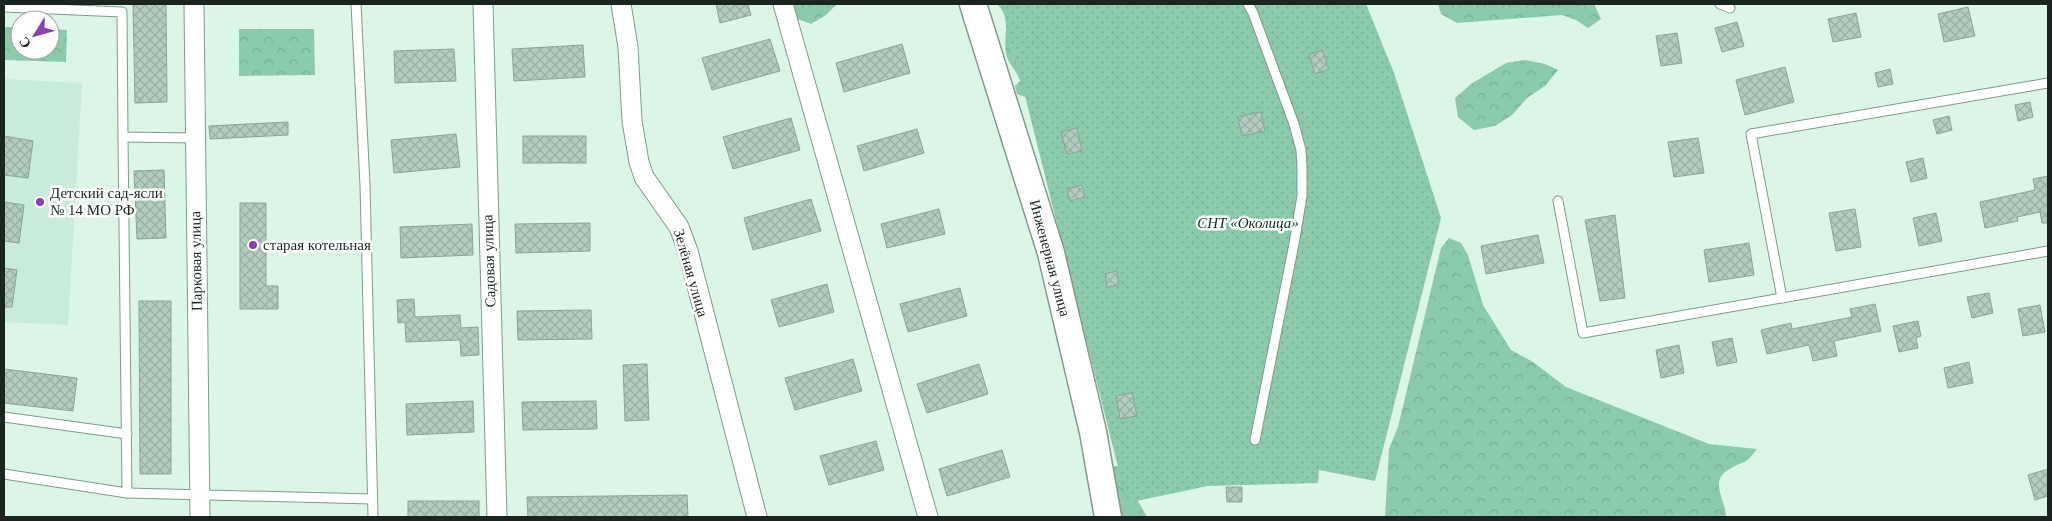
<svg xmlns="http://www.w3.org/2000/svg" width="2052" height="521" font-family="Georgia,serif">
<style>
.built{fill:#c9ebda}
.forest{fill:url(#forest-crowns)}
.garden{fill:url(#garden-dots)}
.building{fill:url(#building-cross-hatch);stroke:#8ba497}
.lines{fill:none;stroke-linecap:round;stroke-linejoin:round}
.lane-casing{stroke:#819a8d;stroke-width:11}
.street-casing{stroke:#819a8d;stroke-width:21}
.secondary-casing{stroke:#819a8d;stroke-width:29}
.lane{stroke:#fff;stroke-width:9}
.street{stroke:#fff;stroke-width:19}
.secondary{stroke:#fff;stroke-width:26}
.poi-dot{fill:#8b3fb0;stroke:#fff;stroke-width:2}
.labels{text-anchor:middle;stroke-width:5;stroke-linejoin:round;paint-order:stroke}
.poi-label{font-size:15px;fill:#1b2520;stroke:#fff;text-anchor:start}
.park-label{font-size:15px;font-style:italic;fill:#043321;stroke:#fff}
.street-label{font-size:15px;fill:#1b2520;stroke:#fff}
</style>
<defs>
<pattern id="forest-crowns" width="20" height="18" patternUnits="userSpaceOnUse" patternTransform="scale(1.25)"><rect width="20" height="18" fill="#8ccaac"/><path d="M2 6a3 3 0 1 1 6 0M12 15a3 3 0 1 1 6 0" fill="none" stroke="#78ad94"/></pattern>
<pattern id="garden-dots" width="8" height="8" patternUnits="userSpaceOnUse" patternTransform="scale(1.25)"><rect width="8" height="8" fill="#8ccaac"/><path d="M2 2h.1M6 6h.1" fill="none" stroke="#78ad94" stroke-width="1.8" stroke-linecap="round"/></pattern>
<pattern id="building-cross-hatch" width="8" height="8" patternUnits="userSpaceOnUse" patternTransform="scale(1.25)"><rect width="8" height="8" fill="#b2ccbf"/><path d="M0 0l8 8M0 8l8-8" fill="none" stroke="#98afa4"/></pattern>
</defs>
<rect width="100%" height="100%" fill="#dbf5e7"/>
<path class="built" d="M4,79L82,83L68,325L4,322Z"/>
<g class="forest">
<path d="M781,4H837L826,15L811,24L798,19L790,23Z"/>
<path d="M997,4H1031V99L1017,94L1015,86L1020,81C1017,70 1007,63 1006,53C1003,35 1012,18 997,4Z"/>
<path d="M1438,4H1594L1601,19L1588,28L1576,20L1562,15L1457,23L1441,14Z"/>
<path d="M4,27L20,28V50H50V29L67,30L66,62L4,60Z"/>
<path d="M239,29H314L315,75L239,76Z"/>
<path d="M1525,60L1545,64L1558,70L1545,86L1527,98L1512,115L1495,126L1474,130L1458,117L1455,98L1471,84L1506,63Z"/>
<path d="M1449,238L1461,243L1468,255L1483,305L1511,350L1533,362L1566,387L1709,444L1757,449C1754,453 1750,458 1746,461C1736,466 1718,471 1719,486C1720,498 1726,506 1726,517H1385L1389,449L1398,427L1441,248Z"/>
<path d="M1118,466L1147,517H1118L1112,467Z"/>
</g>
<path class="garden" d="M1002,4H1366L1394,73L1441,218L1375,481L1319,470L1318,483L1208,486L1127,503Z"/>
<g class="building">
<path d="M133,4H166L167,102L135,103Z"/>
<path d="M716,4H748L751,15L720,23Z"/>
<path d="M1968,7L1975,36L1944,42L1938,14Z"/>
<path d="M1856,13L1861,37L1833,42L1828,19Z"/>
<path d="M1737,22L1744,46L1722,52L1715,28Z"/>
<path d="M1677,33L1682,63L1661,66L1656,36Z"/>
<path d="M770,39L780,71L712,90L702,58Z"/>
<path d="M902,44L910,73L844,92L836,63Z"/>
<path d="M583,45L585,77L514,81L512,49Z"/>
<path d="M454,49L456,81L395,83L394,51Z"/>
<path d="M1322,50L1329,69L1315,74L1309,55Z"/>
<path d="M1785,67L1794,102L1745,115L1736,80Z"/>
<path d="M1890,69L1893,84L1878,87L1875,73Z"/>
<path d="M2030,102L2033,117L2018,121L2015,105Z"/>
<path d="M1261,112L1265,131L1242,136L1238,117Z"/>
<path d="M1949,116L1952,130L1937,134L1933,120Z"/>
<path d="M791,118L800,150L733,169L723,137Z"/>
<path d="M288,122V135L210,139L209,126Z"/>
<path d="M1077,128L1082,151L1067,154L1061,132Z"/>
<path d="M917,129L924,153L864,171L857,146Z"/>
<path d="M456,134L460,167L394,173L391,140Z"/>
<path d="M4,136L33,141L28,178L4,175Z"/>
<rect x="523" y="136" width="63" height="27"/>
<path d="M1698,138L1704,173L1674,177L1668,142Z"/>
<path d="M1923,158L1927,178L1911,182L1906,162Z"/>
<path d="M164,170L166,238L137,239L134,171Z"/>
<path d="M2048,176V223H2042L2040,212L2017,217L2018,221L1985,228L1980,202L2035,190L2033,179Z"/>
<path d="M1082,185L1085,197L1070,201L1067,189Z"/>
<path d="M811,199L821,231L753,250L744,218Z"/>
<path d="M4,202L24,205L19,243L4,241Z"/>
<path d="M240,203H266V286H278V309H240Z"/>
<path d="M939,209L945,234L887,248L881,224Z"/>
<path d="M1855,209L1861,247L1836,251L1829,213Z"/>
<path d="M1936,213L1942,241L1919,246L1913,218Z"/>
<path d="M1615,215L1625,298L1600,301L1585,220Z"/>
<path d="M590,223V251L516,253L515,224Z"/>
<path d="M472,224L473,255L401,258L400,227Z"/>
<path d="M1538,235L1544,263L1486,274L1481,246Z"/>
<path d="M1749,243L1754,275L1709,282L1704,250Z"/>
<path d="M4,268L17,270L12,307H4Z"/>
<path d="M1117,271L1119,285L1107,287L1105,274Z"/>
<path d="M827,284L834,312L779,327L771,300Z"/>
<path d="M960,288L967,316L908,332L900,304Z"/>
<path d="M1989,293L1993,313L1972,318L1967,297Z"/>
<path d="M414,299L415,317L460,315L461,328L478,327L479,355L461,356L460,340L406,342L405,322L398,323L397,300Z"/>
<path d="M139,301H171V474H140Z"/>
<path d="M1875,304L1881,331L1834,341L1837,356L1813,361L1809,345L1767,354L1761,330L1791,323L1792,329L1852,317L1850,309Z"/>
<path d="M2040,305L2045,332L2023,336L2018,309Z"/>
<path d="M591,310L592,339L518,340L517,311Z"/>
<path d="M1918,321L1921,336L1916,338L1918,348L1899,352L1893,326Z"/>
<path d="M1732,338L1737,362L1717,366L1712,342Z"/>
<path d="M1679,345L1684,373L1661,378L1656,350Z"/>
<path d="M853,359L862,391L795,410L785,378Z"/>
<path d="M1969,362L1973,383L1948,388L1944,368Z"/>
<path d="M647,364L649,420L625,421L623,365Z"/>
<path d="M979,364L988,394L927,413L917,384Z"/>
<path d="M4,369L77,378L73,411L4,403Z"/>
<path d="M1132,393L1137,416L1120,419L1116,396Z"/>
<path d="M473,401L474,432L407,435L406,404Z"/>
<path d="M596,401L597,429L523,430L522,402Z"/>
<path d="M876,441L884,470L829,485L820,456Z"/>
<path d="M1002,450L1010,477L947,496L939,469Z"/>
<path d="M2048,469V496L2035,500L2028,475Z"/>
<path d="M1226,487H1242V502H1227Z"/>
<path d="M687,495L688,517H528L527,497Z"/>
<rect x="408" y="501" width="71" height="16"/>
</g>
<g class="lines">
<g class="lane-casing">
<g id="lane">
<path d="M356,4L365,185L373,517"/>
<path d="M1248,4L1253,13L1294,124L1301,150L1302,168V196L1294,244L1255,440"/>
<path d="M1720,4L1730,8"/>
<path d="M4,7L122,12L123,137L194,138"/>
<path d="M1558,201L1583,333L2048,251"/>
<path d="M1782,298L1751,134L2048,83"/>
<path d="M4,417L127,434"/>
<path d="M4,474L127,493L123,137"/>
<path d="M127,493L372,499"/>
</g>
</g>
<g class="street-casing">
<g id="street">
<path d="M194,4L200,517"/>
<path d="M483,4L497,517"/>
<path d="M621,4L628,47L632,121L639,162L644,177L679,227L688,251L757,517"/>
<path d="M783,4L928,517"/>
</g>
</g>
<g class="secondary-casing">
<path id="secondary" d="M973,4L1051,253L1093,432L1108,517"/>
</g>
<use href="#lane" class="lane"/>
<use href="#street" class="street"/>
<use href="#secondary" class="secondary"/>
</g>
<g class="poi-dot">
<circle cx="40" cy="202" r="5"/>
<circle cx="253" cy="245" r="5"/>
</g>
<g class="labels">
<g class="poi-label">
<text x="50" y="198">Детский сад-ясли<tspan x="50" dy="17">№ 14 МО РФ</tspan></text>
<text x="263" y="250">старая котельная</text>
</g>
<g class="park-label">
<text x="1248" y="228">СНТ «Околица»</text>
</g>
<g class="street-label">
<text transform="translate(1050 258) rotate(75)" y="5">Инженерная улица</text>
<text transform="translate(196 261) rotate(-91)" y="5">Парковая улица</text>
<text transform="translate(489 261) rotate(-92)" y="5">Садовая улица</text>
<text transform="translate(691 273) rotate(74)" y="5">Зелёная улица</text>
</g>
</g>
<rect width="2052" height="521" fill="none" stroke="#1b2520" stroke-width="10"/>
<g transform="translate(35 35) rotate(233)"><circle r="24" fill="#ffffff" stroke="#a4a8a6"/>
<path d="M0-4L9 19L0 12L-9 19Z" fill="#8b3fb0"/>
<text y="-8" font-size="14" font-weight="bold" text-anchor="middle" fill="#1b2520">С</text>
</g>
</svg>
